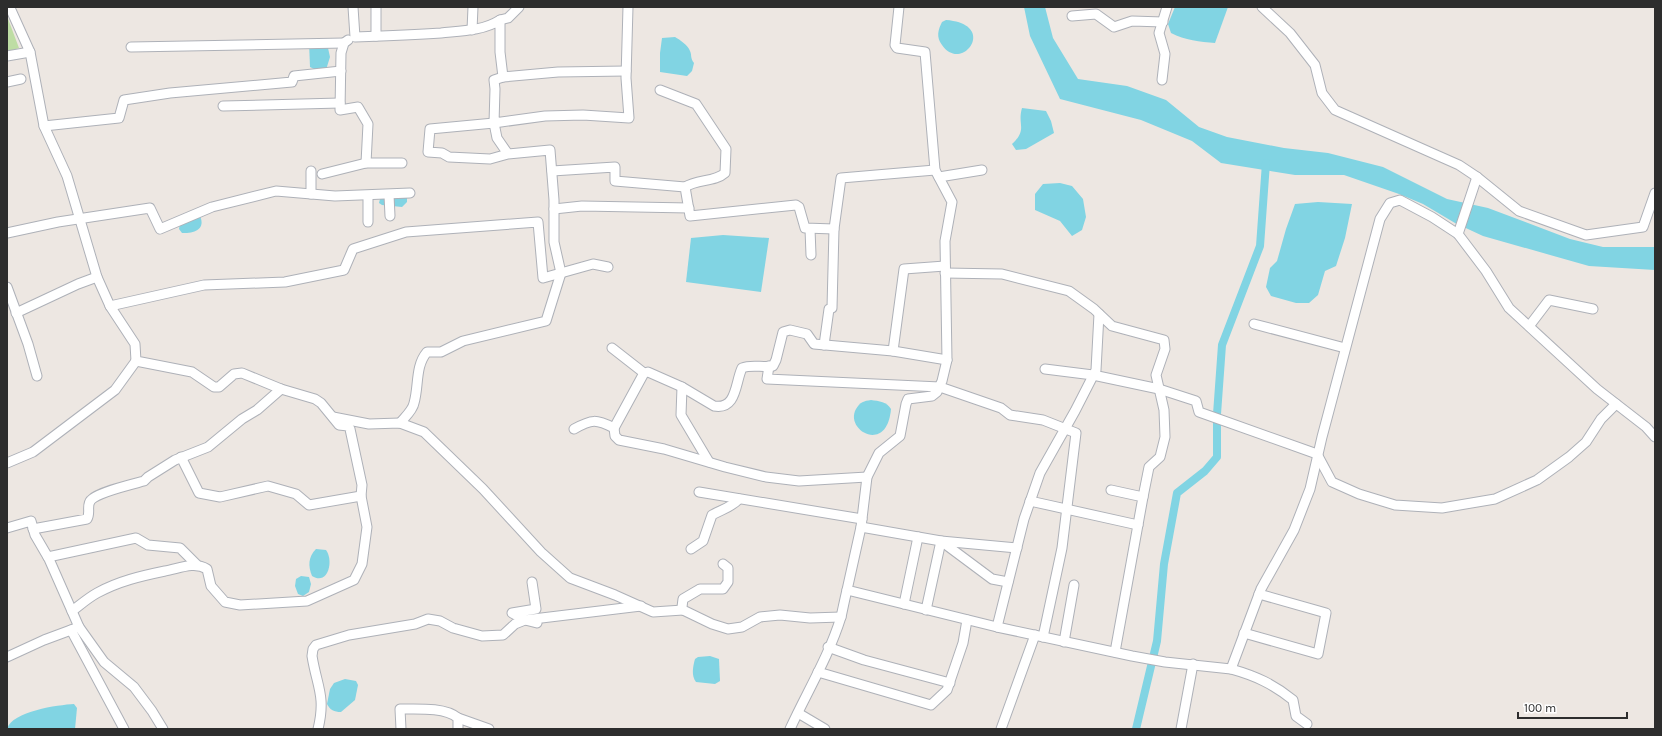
<svg xmlns="http://www.w3.org/2000/svg" width="1662" height="736" font-family="Karla,sans-serif">
<style>
.green{fill:#bedda4}
.water{fill:#81d4e3}
.lines{fill:none;stroke-linecap:round;stroke-linejoin:round}
.canal{stroke:#81d4e3;stroke-width:8}
.street-casing{stroke:#aeb1b8;stroke-width:11}
.street{stroke:#fff;stroke-width:9}
</style>
<rect width="100%" height="100%" fill="#ede7e2"/>
<path class="green" d="M7,16L19,48L7,52Z"/>
<g class="water">
<path d="M1024,7H1045L1053,38L1078,79L1127,86L1166,100L1199,127L1227,137L1284,148L1328,153L1383,167L1447,199L1488,208L1570,239L1603,247H1655V270L1589,266L1483,236L1455,223L1423,204L1399,194L1344,175H1295L1221,163L1192,141L1141,120L1060,99L1030,36Z"/>
<path d="M1175,7H1228L1215,43C1200,42 1185,40 1171,33L1168,24Z"/>
<path d="M946,20C999,24 962,74 942,45C936,37 938,30 942,22Z"/>
<path d="M675,37C680,40 688,45 690,51C692,55 690,58 694,63L692,71L687,76L660,72V53L662,38Z"/>
<path d="M326,39L330,57L325,73L318,71L310,67L309,42Z"/>
<path d="M1022,108L1046,111L1051,121L1054,133L1026,149L1016,150L1012,144C1028,129 1017,125 1022,108Z"/>
<path d="M1060,183L1072,186L1083,199L1086,217L1082,230L1072,236L1060,221L1035,210V194L1043,184Z"/>
<path d="M397,194L407,195V202L402,207L382,205L379,203L380,199H396L397,198Z"/>
<path d="M1318,202L1352,204L1345,238L1336,266L1325,271L1318,295L1309,303H1296L1271,296L1266,287L1270,268L1277,261L1286,229L1295,204Z"/>
<path d="M200,216C206,229 194,234 182,233L179,229L180,224Z"/>
<path d="M723,235L769,238L761,292L686,282L691,238Z"/>
<path d="M871,400C879,401 887,402 891,409C887,455 844,430 856,409C860,402 864,401 871,400Z"/>
<path d="M316,549L326,550C334,561 328,586 312,576C308,566 308,557 316,549Z"/>
<path d="M301,576L309,577L311,584L309,592L303,596L298,594L295,586L296,579Z"/>
<path d="M710,656L719,659L720,681L715,684L696,682C691,676 693,666 695,659L698,657Z"/>
<path d="M345,679L356,681L358,685L355,700L341,712C334,712 330,710 327,704L330,689L334,683Z"/>
<path d="M74,704L77,708L75,729H7C12,711 58,705 74,704Z"/>
</g>
<g class="lines">
<path class="canal" d="M1136,729L1157,641L1164,564L1177,493L1205,471L1217,457V414L1222,345L1260,246L1266,163"/>
<g class="street-casing">
<g id="street">
<path d="M353,7L355,37C384,36 412,35 441,33C460,31 483,31 500,20V52L503,77L494,80L495,89L494,123L545,116L583,115L629,118L626,78L628,7"/>
<path d="M376,7V36"/>
<path d="M899,7L895,45L897,48L925,52L935,170L952,202L945,241L947,360L942,381L937,392L932,396L908,399L906,404L900,436L879,453L867,477L861,527L847,590L997,627L1132,656L1165,662L1231,669L1261,589L1294,530L1310,489L1322,437L1380,219L1390,203L1400,200L1432,217L1458,234L1486,271L1509,308L1597,389L1646,427L1655,437"/>
<path d="M1262,7L1290,33L1315,65L1322,93L1335,110L1459,165L1477,177L1519,211L1586,235L1643,227L1655,193"/>
<path d="M1072,16L1096,14L1114,27L1132,21L1163,22"/>
<path d="M500,20L508,18L519,7"/>
<path d="M472,30L473,7"/>
<path d="M348,40L344,43L341,53L340,110L358,107L368,124L366,163"/>
<path d="M131,47L344,43"/>
<path d="M30,52L44,126L67,176L97,277L110,306L135,344L136,361L192,372L214,387H219L234,374L242,373L281,389L315,399L321,403L339,425L348,426L350,429L362,485L361,496L367,527L362,564L354,580L307,601L240,605L225,602L211,586L207,569C194,561 178,569 165,571C141,576 119,581 97,593C88,598 80,605 72,611"/>
<path d="M7,56L30,52L11,10"/>
<path d="M503,77L558,72L626,71"/>
<path d="M1162,80L1165,54L1159,33L1167,7"/>
<path d="M7,82L21,79"/>
<path d="M660,90L696,104L726,149L725,173C715,182 697,179 685,187"/>
<path d="M223,106L340,103"/>
<path d="M44,126L119,118L124,100L170,93L292,82L294,76L341,71"/>
<path d="M311,171V194"/>
<path d="M552,171L615,167V181L685,187L690,216L796,205L799,207L805,228L834,229"/>
<path d="M322,174L366,163H402"/>
<path d="M939,177L982,170"/>
<path d="M389,195L390,216"/>
<path d="M554,209L582,206L689,208"/>
<path d="M368,222V196"/>
<path d="M810,229L811,255"/>
<path d="M7,233L58,222L150,208L160,229L212,207L276,191L335,196L410,193"/>
<path d="M1458,234L1477,177"/>
<path d="M945,273L1002,274L1069,291L1094,309L1112,326L1164,340L1165,349L1156,375L1164,410L1165,437L1160,457L1149,467L1143,497"/>
<path d="M7,287L28,344L37,376"/>
<path d="M110,306L204,285L285,282L344,270L353,249L406,232L538,222L543,278L593,264L608,267"/>
<path d="M16,313L78,284L97,277"/>
<path d="M1254,324L1345,348"/>
<path d="M1530,325L1549,300L1593,309"/>
<path d="M824,345L829,309L832,308L834,229L841,178L935,170"/>
<path d="M612,348L644,373L648,372L682,387L714,406C737,410 735,383 742,368C752,364 762,368 773,366L776,360L783,332L790,330L807,334L814,344L893,351L947,360"/>
<path d="M893,351L904,269L945,266"/>
<path d="M769,366L767,379L940,387L1001,408L1010,415L1043,420L1076,433L1062,548L1043,637"/>
<path d="M1045,369L1093,375L1159,389L1196,401L1199,412L1317,454L1332,482L1359,494L1395,505L1442,508L1495,499L1537,480L1569,457L1586,442L1601,419L1616,404"/>
<path d="M682,387L681,415L709,462"/>
<path d="M333,417L369,424L400,423L424,432L483,489L541,552L570,578L615,595L653,612L683,610"/>
<path d="M400,423C405,417 413,410 414,403C419,386 415,366 427,352H441L463,341L546,321L561,273L554,242V200L550,150L508,154L497,138L494,123L430,129L428,152L442,153L449,157L490,159L508,154"/>
<path d="M614,428L644,373"/>
<path d="M574,429C592,419 596,419 614,428L615,436L619,440L664,449L725,467L766,477L799,481L867,477"/>
<path d="M181,457L199,493L220,497L268,486L296,494L309,505L361,496"/>
<path d="M7,463L33,452L115,390L136,361"/>
<path d="M1111,490L1143,497L1115,652"/>
<path d="M699,492L862,519"/>
<path d="M1030,501L1138,525"/>
<path d="M861,527L941,541L992,579L1008,582"/>
<path d="M7,528L31,521L35,535L49,559L79,627"/>
<path d="M33,529L87,519C91,513 86,505 91,500C98,492 133,484 144,481L148,477L175,460L208,447L242,419L257,410L281,389"/>
<path d="M691,549L703,541L712,515C721,510 732,507 739,499"/>
<path d="M48,557L136,538L148,545L180,548L197,565"/>
<path d="M723,564L728,568V582L723,589H700L683,599L682,607L683,610L712,624L728,629L742,627L760,617L780,615L810,618L841,617"/>
<path d="M532,582L536,609L512,613L525,620L641,606"/>
<path d="M904,604L918,537"/>
<path d="M926,610L941,541L1017,548"/>
<path d="M997,627L1024,519L1040,473L1075,411L1096,370L1099,314"/>
<path d="M71,630L124,729"/>
<path d="M1244,633L1318,654L1326,613L1259,594"/>
<path d="M1064,642L1074,585"/>
<path d="M828,647L864,660L950,683"/>
<path d="M7,657L44,640L79,627L104,662L134,687L152,711L163,729"/>
<path d="M1231,669C1256,676 1273,684 1293,700L1296,716L1307,724"/>
<path d="M818,672L931,705L947,690L963,643L967,620"/>
<path d="M798,713L825,729"/>
<path d="M458,718L489,729"/>
<path d="M318,729C326,696 317,687 312,656L313,649L316,645L349,635L415,624L428,619L440,621L453,628L482,636L503,635L515,624L525,620L537,623"/>
<path d="M401,729L400,709C417,709 445,707 458,718V729"/>
<path d="M790,729C807,692 829,656 841,617C843,608 845,598 847,590"/>
<path d="M1001,729L1035,635"/>
<path d="M1181,729L1193,664"/>
</g>
</g>
<use href="#street" class="street"/>
</g>
<rect width="1662" height="736" fill="none" stroke="#2d2d2d" stroke-width="16"/>
<path d="M1518 712v6h109v-6" fill="none" stroke="#2d2d2d" stroke-width="2"/>
<text x="1524" y="712" font-size="12" fill="#2d2d2d" stroke="#ffffff" stroke-width="3" paint-order="stroke">100 m</text>
</svg>
